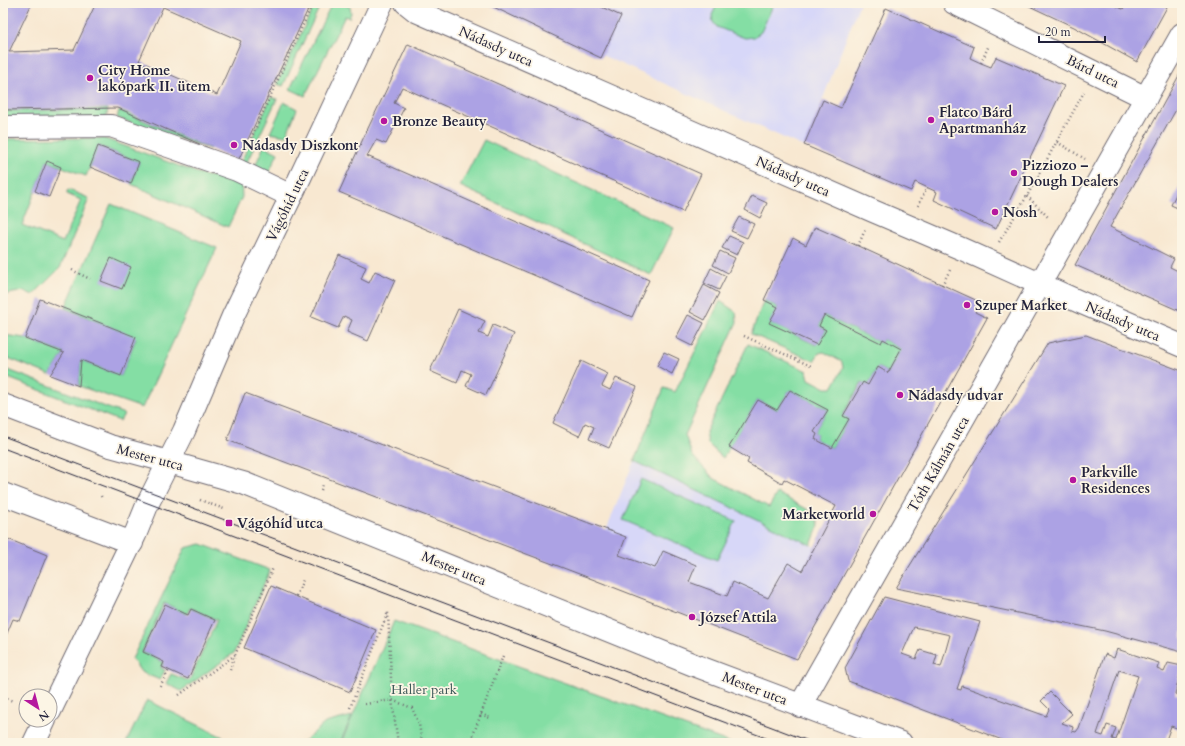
<svg xmlns="http://www.w3.org/2000/svg" width="1185" height="746" font-family="Cardo,serif">
<style>
.built{fill:#d7d7f8}
.green{fill:#84dea4;stroke:#538070}
.building{fill:#aca2e4;fill-rule:evenodd}
.lines{fill:none;stroke-linecap:round;stroke-linejoin:round}
.minor-casing{stroke:#6d6770;stroke-width:24}
.path{stroke:#6d6770;stroke-width:2.5;stroke-dasharray:1 3;stroke-linecap:butt}
.minor{stroke:#fff;stroke-width:22}
.tram{stroke:#22223b;stroke-width:1}
.poi-dot{fill:#b5179e;stroke:#fcf5e5;stroke-width:1.5}
.labels{text-anchor:middle;stroke-width:3.5;stroke-linejoin:round;paint-order:stroke}
.street-label{font-size:14px;fill:#22223b;stroke:#fcf5e5}
.poi-label{font-size:14px;font-weight:bold;fill:#22223b;stroke:#fcf5e5;text-anchor:start}
.park-label{font-size:14px;fill:#3f5a5a;stroke:#fcf5e5}
</style>
<rect width="100%" height="100%" fill="#fcf5e5"/>
<filter id="ink" filterUnits="userSpaceOnUse"><feTurbulence type="fractalNoise" baseFrequency=".025" numOctaves="2"/><feDisplacementMap in="SourceGraphic" scale="8" xChannelSelector="R" yChannelSelector="G"/><feConvolveMatrix kernelMatrix="1 2 1 2 8 2 1 2 1" color-interpolation-filters="sRGB"/></filter>
<filter id="wash" filterUnits="userSpaceOnUse"><feTurbulence type="fractalNoise" baseFrequency=".012" numOctaves="4" result="noise"/><feDisplacementMap in="SourceGraphic" scale="16" xChannelSelector="R" yChannelSelector="G"/><feGaussianBlur stdDeviation="0.9" result="paint"/><feColorMatrix in="noise" values="0 0 0 0 0 0 0 0 0 0 0 0 0 0 0 0 0 1.4 0 .05"/><feComposite in="paint" operator="in"/></filter>
<g filter="url(#wash)">
<rect width="100%" height="100%" fill="#f8e8d1"/>
<g class="built">
<path d="M487,3H860L804,147Z"/>
<path d="M634,461L815,547L849,566L797,659L587,577Z"/>
</g>
<g class="green">
<path d="M332,3H342L350,7L351,13L349,18L345,16L305,96L290,89Z"/>
<path d="M718,3H774L761,32L754,37L745,38L717,27L713,22L712,15Z"/>
<path d="M314,6L319,8L283,86L277,84Z"/>
<path d="M271,97L277,99L246,164L241,162Z"/>
<path d="M284,102L297,109L286,136L270,133Z"/>
<path d="M108,109L106,119L3,120V111Z"/>
<path d="M119,110L210,149L117,118Z"/>
<path d="M103,138L206,176L241,178L242,197L228,227L131,184L139,162L99,146L86,176L47,161L22,225L63,242L81,200L67,194V191L69,190L86,197L89,199L88,201L60,268L33,295L24,291L3,295V139Z"/>
<path d="M484,140L674,228L651,275L460,186Z"/>
<path d="M264,146L278,153L269,172L254,168Z"/>
<path d="M111,204L217,248L142,408L79,386L81,360L121,376L136,338L65,308Z"/>
<path d="M764,300L778,307L770,323L816,345L826,330L819,326L824,315L881,343L883,339L901,349L888,373L878,367L868,385L862,382L843,415L849,419L832,448L815,439L817,434L814,432L828,410L790,390L777,410L758,400L723,458L708,444L706,432L748,344L807,371L809,379L826,388H832L843,368L842,362L824,352L819,353L814,361L751,334Z"/>
<path d="M720,301L736,312L737,322L685,435L692,455L713,478L769,507L777,493L816,514L819,525L811,545L634,461L664,388L675,392Z"/>
<path d="M3,335L25,338L64,353L50,375L3,356Z"/>
<path d="M3,368L124,414L120,421L3,376Z"/>
<path d="M641,479L736,521L717,560L623,520Z"/>
<path d="M201,544L270,570L234,653L181,691L166,683L171,674L189,681L217,620L190,608L187,614L164,603L142,652L163,662L161,668L165,670L160,680L141,672L132,659L185,548Z"/>
<path d="M394,621L731,743H341Z"/>
<path d="M147,700L235,743H126Z"/>
<path d="M352,716L340,743H302L325,723Z"/>
</g>
<g id="blocks">
<g class="building">
<path d="M3,3H32L9,52L74,50L96,3H305L310,5L238,161L118,108L3,110ZM163,7L241,41L217,95L139,61Z"/>
<path d="M485,3H593L621,16L601,58Z"/>
<path d="M1023,3H1109L1123,9L1127,3H1159L1167,7L1137,62L1074,27Z"/>
<path d="M886,8L974,47L970,58L981,63L991,67L996,57L1064,86L996,229L934,200L937,192L915,182L911,191L804,145L823,100L841,108Z"/>
<path d="M408,44L701,174L683,212L402,87L394,103L404,108L386,144L376,140L367,156L649,280L632,317L339,192L362,141Z"/>
<path d="M1182,70V99L1110,227L1174,259L1170,267L1182,273V312L1075,265Z"/>
<path d="M98,146L139,162L131,184L90,167Z"/>
<path d="M47,161L61,167L49,197L35,191Z"/>
<path d="M1182,181V210L1171,205Z"/>
<path d="M752,196L767,203L760,218L745,210Z"/>
<path d="M739,217L754,224L747,238L731,231Z"/>
<path d="M815,227L858,246L980,302L975,312L987,318L797,659L587,577L227,440L245,393L626,537L619,555L655,568L663,551L696,565L689,582L727,596L733,582L768,598L788,563L802,571L836,506L784,479L782,483L747,463L749,459L729,447L758,400L777,410L790,390L828,410L814,432L817,434L815,439L832,448L849,419L843,416L863,382L868,385L878,367L888,373L901,349L883,339L881,343L824,315L819,326L826,330L817,345L769,323L778,307L764,300L793,238L806,245Z"/>
<path d="M729,236L743,242L737,255L722,248Z"/>
<path d="M720,251L735,258L728,273L713,265Z"/>
<path d="M339,255L366,267L361,279L369,283L375,271L395,280L368,341L347,332L352,320L344,316L338,328L311,317Z"/>
<path d="M111,258L131,267L122,289L101,281Z"/>
<path d="M711,268L726,276L719,290L704,283Z"/>
<path d="M704,285L719,293L705,320L690,312Z"/>
<path d="M40,299L136,337L121,376L81,360L79,386L50,375L64,353L25,338Z"/>
<path d="M458,309L485,321L479,333L488,337L493,325L514,334L486,395L466,386L471,374L462,370L457,383L430,371Z"/>
<path d="M688,315L704,323L692,346L676,338Z"/>
<path d="M1086,335L1182,371V652L1105,631L896,588L1048,343Z"/>
<path d="M664,352L679,359L672,374L657,366Z"/>
<path d="M581,361L608,374L602,386L610,390L616,378L637,387L609,448L589,439L594,427L585,423L579,436L553,423Z"/>
<path d="M3,537L47,555L20,621L13,619L3,643Z"/>
<path d="M271,586L376,630L350,692L244,648Z"/>
<path d="M884,597L980,622L957,689L961,690L962,686L1046,716L1049,709L1041,701L1050,692L1072,714L1062,723L1073,727L1072,731L1076,732L1079,728L1105,654L1114,658L1117,649L1159,663L1157,669L1164,672L1168,663L1182,666L1175,694L1182,696V730L1171,726L1165,743H1010L848,681L845,668ZM914,627L950,635L941,667L934,665L937,655L920,650L916,659L902,654ZM1119,670L1138,676L1116,740L1112,739L1116,728L1107,725L1103,736L1097,734Z"/>
<path d="M165,604L188,615L191,609L215,620L188,679L162,667L164,662L143,652Z"/>
</g>
</g>
</g>
<g filter="url(#ink)">
<use href="#blocks" fill-opacity="0" stroke="#6d6770" stroke-width="1"/>
<g class="lines">
<g class="minor-casing">
<g id="minor">
<path d="M406,3L416,11L873,211L962,249L1082,303L1182,346"/>
<path d="M954,3L1146,98"/>
<path d="M3,127L111,126L237,170L291,196"/>
<path d="M3,405L110,446L169,462L243,483L694,665L901,743"/>
<path d="M3,494L132,543"/>
<path d="M800,706L1182,34"/>
<path d="M50,711L135,535L148,503L184,431L233,316L297,184L382,3"/>
<path d="M34,743L45,720"/>
</g>
</g>
<g class="path">
<path d="M981,63L989,45"/>
<path d="M1057,142L1085,159"/>
<path d="M246,149L313,3"/>
<path d="M1027,196L1049,218"/>
<path d="M918,206L927,187"/>
<path d="M999,242L1027,196L1084,92"/>
<path d="M858,246L865,230"/>
<path d="M72,270L90,279"/>
<path d="M942,285L951,268"/>
<path d="M744,336L811,366"/>
<path d="M321,490L323,485"/>
<path d="M101,496L102,498"/>
<path d="M200,500L224,509"/>
<path d="M296,596L303,580"/>
<path d="M230,670L235,655L273,568"/>
<path d="M160,686L169,670"/>
<path d="M179,695L235,655"/>
<path d="M3,697L13,701"/>
<path d="M365,704L392,700L412,708L419,724L422,743"/>
<path d="M350,708L388,612L392,700L398,743"/>
<path d="M481,714L490,718"/>
<path d="M470,743L503,656"/>
</g>
<use href="#minor" class="minor"/>
<g class="tram">
<path d="M3,436L814,743"/>
<path d="M3,448L779,743"/>
</g>
</g>
</g>
<g class="poi-dot">
<circle cx="90" cy="78" r="4"/>
<circle cx="931" cy="120" r="4"/>
<circle cx="384" cy="121" r="4"/>
<circle cx="234" cy="145" r="4"/>
<circle cx="1014" cy="173" r="4"/>
<circle cx="995" cy="212" r="4"/>
<circle cx="967" cy="305" r="4"/>
<circle cx="900" cy="395" r="4"/>
<circle cx="1073" cy="480" r="4"/>
<circle cx="873" cy="514" r="4"/>
<rect x="225" y="519" width="8" height="8" rx="2"/>
<circle cx="692" cy="617" r="4"/>
</g>
<g class="labels">
<g class="street-label">
<text transform="translate(496 46) rotate(24)" y="5">Nádasdy utca</text>
<text transform="translate(1093 71) rotate(26)" y="5">Bárd utca</text>
<text transform="translate(793 176) rotate(24)" y="5">Nádasdy utca</text>
<text transform="translate(287 205) rotate(-64)" y="5">Vágóhíd utca</text>
<text transform="translate(1123 321) rotate(23)" y="5">Nádasdy utca</text>
<text transform="translate(150 457) rotate(15)" y="5">Mester utca</text>
<text transform="translate(938 464) rotate(-60)" y="5">Tóth Kálmán utca</text>
<text transform="translate(454 568) rotate(22)" y="5">Mester utca</text>
<text transform="translate(755 688) rotate(21)" y="5">Mester utca</text>
</g>
<g class="poi-label">
<text x="98" y="75">City Home<tspan x="98" dy="16">lakópark II. ütem</tspan></text>
<text x="939" y="117">Flatco Bárd<tspan x="939" dy="16">Apartmanház</tspan></text>
<text x="392" y="126">Bronze Beauty</text>
<text x="242" y="150">Nádasdy Diszkont</text>
<text x="1022" y="170">Pizziozo –<tspan x="1022" dy="16">Dough Dealers</tspan></text>
<text x="1003" y="217">Nosh</text>
<text x="975" y="310">Szuper Market</text>
<text x="908" y="400">Nádasdy udvar</text>
<text x="1081" y="477">Parkville<tspan x="1081" dy="16">Residences</tspan></text>
<text x="865" y="519" text-anchor="end">Marketworld</text>
<text x="237" y="528">Vágóhíd utca</text>
<text x="700" y="622">József Attila</text>
</g>
<g class="park-label">
<text x="424" y="694">Haller park</text>
</g>
</g>
<rect width="1185" height="746" fill="none" stroke="#fcf5e5" stroke-width="16"/>
<g transform="translate(38 708) rotate(144)"><circle r="19" fill="#fcf5e5" stroke="#a5a1a1"/>
<path d="M0-3L7 15L0 10L-7 15Z" fill="#b5179e"/>
<text y="-6" font-size="11" font-weight="bold" text-anchor="middle" fill="#22223b">N</text>
</g>
<path d="M1039 36v6h66v-6" fill="none" stroke="#22223b" stroke-width="2"/>
<text x="1045" y="36" font-size="12" fill="#22223b" stroke="#fcf5e5" stroke-width="3" paint-order="stroke">20 m</text>
</svg>
